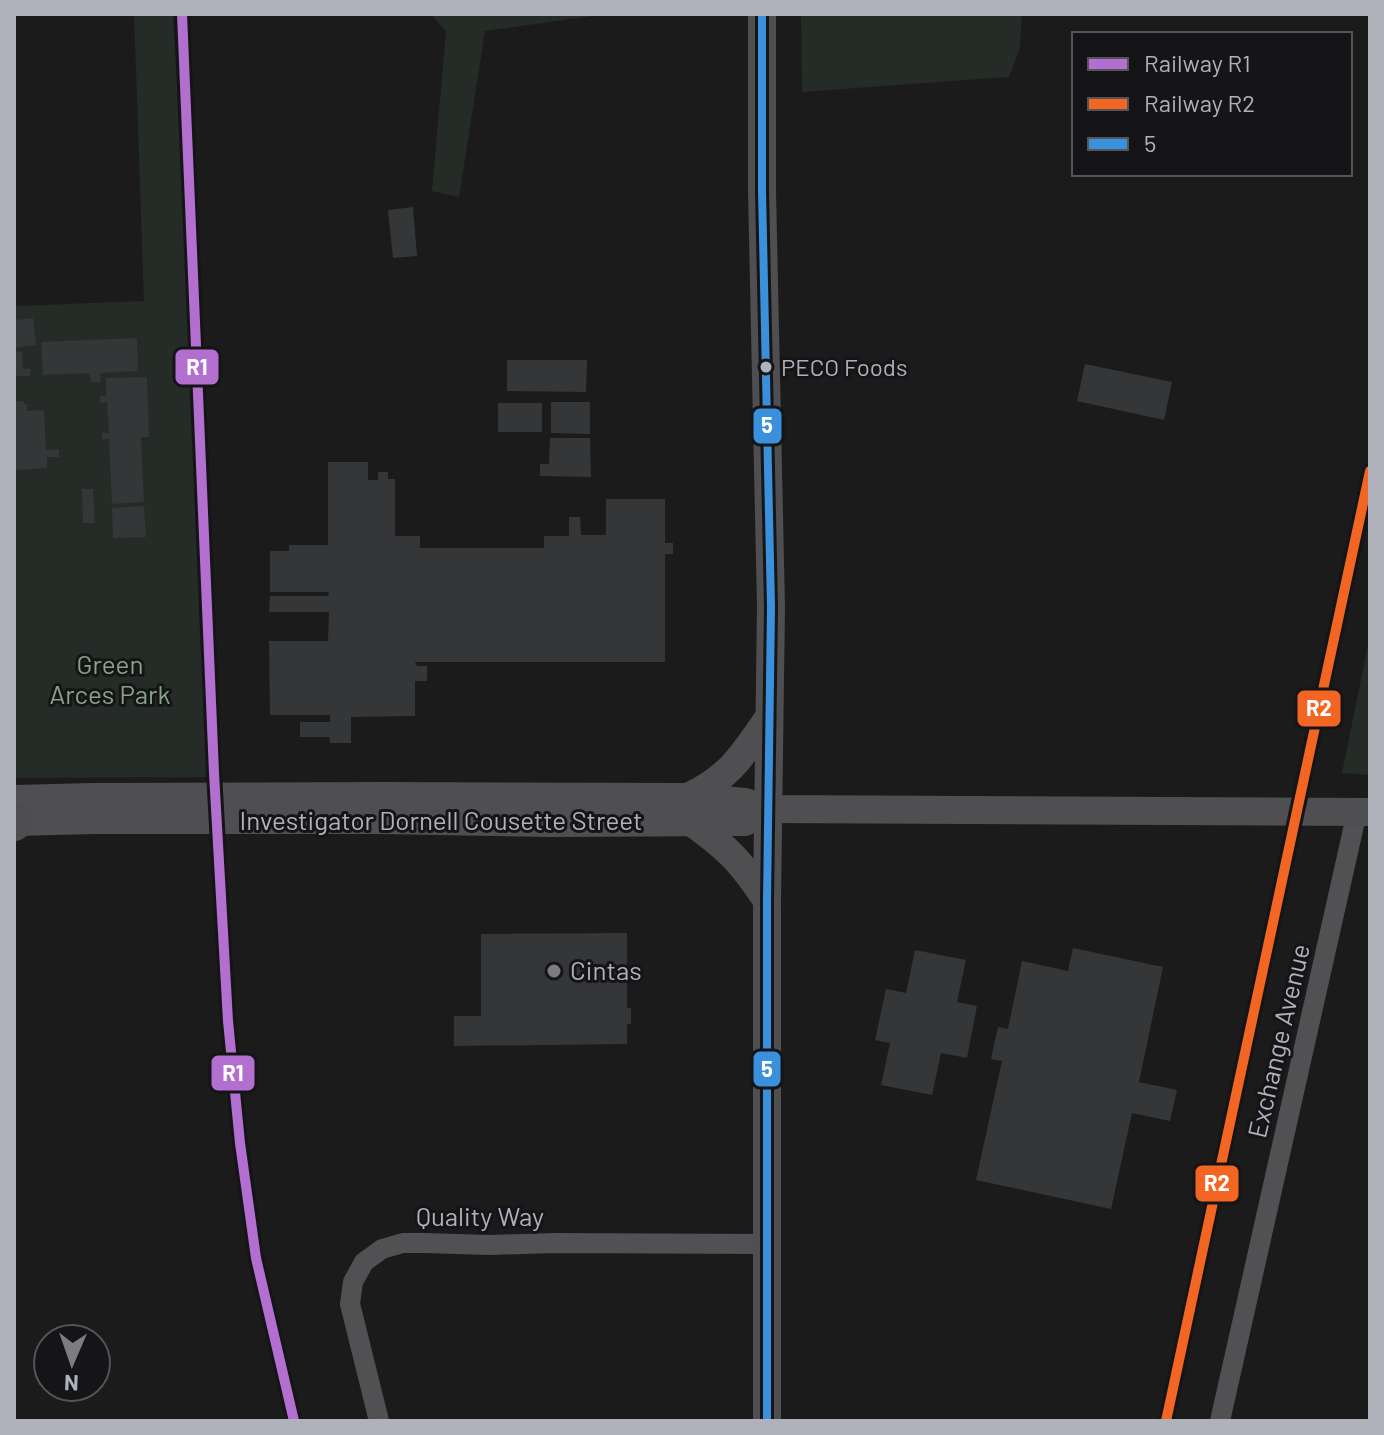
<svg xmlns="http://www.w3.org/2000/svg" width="1384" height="1435" font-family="Barlow,sans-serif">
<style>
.green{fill:#252b26}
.building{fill:#353637}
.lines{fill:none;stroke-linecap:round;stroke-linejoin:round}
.street{stroke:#515154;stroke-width:20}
.secondary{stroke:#4f4f51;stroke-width:28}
.highway{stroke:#4d4d50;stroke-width:36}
.rail{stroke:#4c4c4f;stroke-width:5;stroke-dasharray:10 8;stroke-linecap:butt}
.secondary-bridge{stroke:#4f4f51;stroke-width:28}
.bus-1-casing{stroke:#151517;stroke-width:14}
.bus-1{stroke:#3a90db;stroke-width:8}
.rail-1-casing{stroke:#151517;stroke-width:16}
.rail-2-casing{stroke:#151517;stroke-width:16}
.rail-1{stroke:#b36fd0;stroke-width:10}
.rail-2{stroke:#f26522;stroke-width:10}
.bus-dot{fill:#afb2ba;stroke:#151517;stroke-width:3}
.poi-dot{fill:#7b7d83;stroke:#151517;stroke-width:3}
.labels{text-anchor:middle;stroke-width:6;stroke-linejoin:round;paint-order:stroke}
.bus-label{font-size:24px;fill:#afb2ba;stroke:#151517;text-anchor:start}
.park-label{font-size:26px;fill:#88a28a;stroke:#151517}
.street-label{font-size:26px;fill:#afb2ba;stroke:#151517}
.poi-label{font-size:26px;fill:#afb2ba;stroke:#151517;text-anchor:start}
.line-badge{stroke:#151517;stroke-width:3}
.badge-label{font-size:22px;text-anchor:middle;font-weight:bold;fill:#fff}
</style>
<rect width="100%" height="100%" fill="#1b1b1c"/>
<g class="green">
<path d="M134,14H173L189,300L209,777L14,778V306L144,301Z"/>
<path d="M431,14H607L485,31L459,197L432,191L446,31Z"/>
<path d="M801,14H1022L1020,48L1009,77L802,92Z"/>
<path d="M1370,635L1369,775L1342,773Z"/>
</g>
<g class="building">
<path d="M413,207L417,256L393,258L388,210Z"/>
<path d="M33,318L36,345L14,348V320Z"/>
<path d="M137,338L138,371L100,373L101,382H91L90,373L43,375L41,342Z"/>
<path d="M22,351L23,369H30V376H14V352Z"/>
<path d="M507,360H587L586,392L507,391Z"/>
<path d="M1085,364L1172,382L1164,420L1077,401Z"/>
<path d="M147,377L149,437H141L144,502L112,504L109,439L102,440V433H109L107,402L100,403V396H106V378Z"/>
<path d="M14,401H23L24,404H27V411L44,410L46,450L59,449V457H47V468L14,470Z"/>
<path d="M551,402H590V434L551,433Z"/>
<rect x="498" y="403" width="44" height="29"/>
<path d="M550,438H590L591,477L540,476V464H549Z"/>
<path d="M328,462H368V480H378V472H388V479H395V536H420V548H544V536H569V517H580L581,535H606V499H665V543H673V554H665V662H415L417,666H427V681H415V716L351,717V743H330L329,737H300V722H330V715H270L269,641H328L329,612H269L270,596H328L329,592H270V551H289V545H328Z"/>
<path d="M82,489H93L95,523H83Z"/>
<path d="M144,506L146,537L113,538L112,508Z"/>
<path d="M627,933V1008H631V1024H627V1044L454,1046V1016H481V934Z"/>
<path d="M1073,948L1163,967L1139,1082L1177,1090L1170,1121L1132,1113L1111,1209L976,1180L1002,1061L991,1059L998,1027L1008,1029L1022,961L1068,971Z"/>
<path d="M915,950L966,960L957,1002L977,1006L967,1058L941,1053L932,1095L881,1085L890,1043L875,1040L886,989L906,993Z"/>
</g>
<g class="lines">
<g class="street">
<path d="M379,1421L350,1304L353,1282L364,1262L382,1249L403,1243H424L489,1245L553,1243L766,1244"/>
<path d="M1220,1421L1357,812"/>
</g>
<g class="secondary">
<path d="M762,14V191L771,607L767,901V1421"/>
<path d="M383,796L688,797L745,802L768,809L1370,812"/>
<path d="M688,797C730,777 743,755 769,717"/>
<path d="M14,799L93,797"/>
<path d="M380,820L549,823L745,822L768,809"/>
<path d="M14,822L96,820"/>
<path d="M691,822C729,849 742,863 767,901"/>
</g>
<path class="highway" d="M14,823L15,822"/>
<path class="rail" d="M182,14L214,773L228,1021L240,1143L256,1258L294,1421"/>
<g class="secondary-bridge">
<path d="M93,797L383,796"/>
<path d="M96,820H380"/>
</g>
<g class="bus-1-casing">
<path id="bus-1" d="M762,14V191L771,607L767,901V1421"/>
</g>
<use href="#bus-1" class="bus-1"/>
<g class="rail-1-casing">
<path id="rail-1" d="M182,14L214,773L228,1021L240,1143L256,1258L294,1421"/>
</g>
<g class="rail-2-casing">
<path id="rail-2" d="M1166,1421L1370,471"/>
</g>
<use href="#rail-1" class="rail-1"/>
<use href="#rail-2" class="rail-2"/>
</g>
<circle class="bus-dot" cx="766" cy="367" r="7"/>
<circle class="poi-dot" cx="554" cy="971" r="8"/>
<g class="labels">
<g class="bus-label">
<text x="781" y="376">PECO Foods</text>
</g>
<g class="park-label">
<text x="110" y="674">Green<tspan x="110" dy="30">Arces Park</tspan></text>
</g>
<g class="street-label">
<text x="441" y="830">Investigator Dornell Cousette Street</text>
<text transform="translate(1279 1041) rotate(-77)" y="9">Exchange Avenue</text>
<text x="480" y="1226">Quality Way</text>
</g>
<g class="poi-label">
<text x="570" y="980">Cintas</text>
</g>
</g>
<g class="line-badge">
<rect x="174" y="348" width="46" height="38" rx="8" fill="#b36fd0"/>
<rect x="752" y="407" width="31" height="38" rx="8" fill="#3a90db"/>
<rect x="1296" y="689" width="46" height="39" rx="8" fill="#f26522"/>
<rect x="752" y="1050" width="30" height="38" rx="8" fill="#3a90db"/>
<rect x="210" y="1054" width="46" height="38" rx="8" fill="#b36fd0"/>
<rect x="1194" y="1164" width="46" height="39" rx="8" fill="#f26522"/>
</g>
<g class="badge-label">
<text x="197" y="375">R1</text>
<text x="767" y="433">5</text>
<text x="1319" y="716">R2</text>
<text x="767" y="1077">5</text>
<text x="233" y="1081">R1</text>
<text x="1217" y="1191">R2</text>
</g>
<rect width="1384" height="1435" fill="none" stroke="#afb2ba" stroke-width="32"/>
<rect x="1072" y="32" width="280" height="144" fill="#151517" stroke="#535458" stroke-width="2"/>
<rect x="1088" y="58" width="40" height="12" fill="#b36fd0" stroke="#535458" stroke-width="2"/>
<text x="1144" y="72" font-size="24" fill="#afb2ba">Railway R1</text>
<rect x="1088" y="98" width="40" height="12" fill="#f26522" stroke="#535458" stroke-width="2"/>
<text x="1144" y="112" font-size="24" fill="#afb2ba">Railway R2</text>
<rect x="1088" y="138" width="40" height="12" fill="#3a90db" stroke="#535458" stroke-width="2"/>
<text x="1144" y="152" font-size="24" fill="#afb2ba">5</text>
<g transform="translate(72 1363) rotate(182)"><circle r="38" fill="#151517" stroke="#535458" stroke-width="2"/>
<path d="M0-6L14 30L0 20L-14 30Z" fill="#7b7d83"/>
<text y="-12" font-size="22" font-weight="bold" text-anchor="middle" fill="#afb2ba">N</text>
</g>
</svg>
